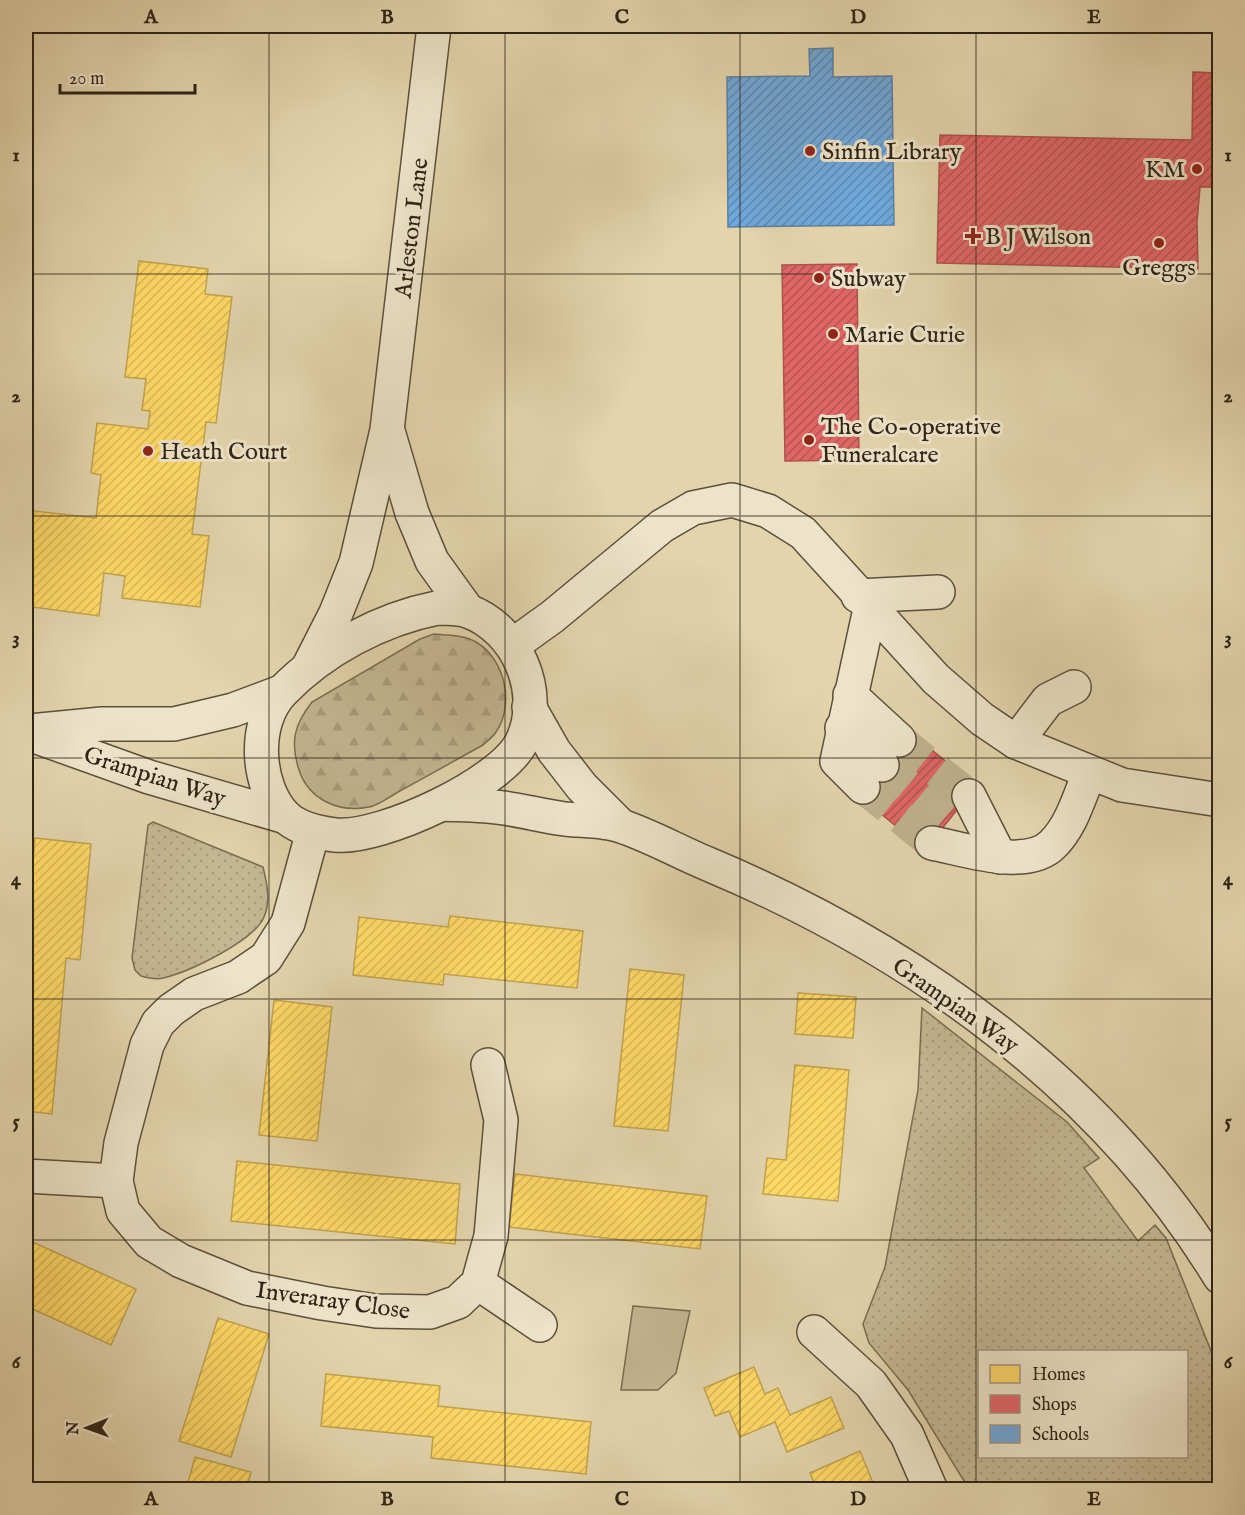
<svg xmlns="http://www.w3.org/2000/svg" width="1245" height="1515" font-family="'IM FELL English',serif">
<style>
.grass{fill:url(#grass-dots);stroke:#796d54;stroke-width:1.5;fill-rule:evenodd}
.forest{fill:url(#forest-firs);stroke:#796d54;stroke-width:1.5}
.green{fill:#c4b692;stroke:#796d54;stroke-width:1.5}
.homes{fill:url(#homes-hatch);stroke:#c0a34e;stroke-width:1.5}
.shops{fill:url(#shops-hatch);stroke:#ab524e;stroke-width:1.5}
.schools{fill:url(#schools-hatch);stroke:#5c80a1;stroke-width:1.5}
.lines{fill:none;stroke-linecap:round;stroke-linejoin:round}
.minor-tunnel{stroke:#bfb18e;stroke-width:33;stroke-dasharray:33 16;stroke-linecap:butt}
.minor-casing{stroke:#5b503c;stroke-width:36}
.minor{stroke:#ede3c9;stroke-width:33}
.grid{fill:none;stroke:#2e2416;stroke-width:1.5;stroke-opacity:0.55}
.poi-dot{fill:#8f2418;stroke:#ede3c9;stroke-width:2}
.labels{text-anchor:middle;stroke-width:6;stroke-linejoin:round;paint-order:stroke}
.poi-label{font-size:24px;fill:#2e2416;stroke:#ede3c9;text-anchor:start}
.street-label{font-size:24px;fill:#2e2416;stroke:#ede3c9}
.neatline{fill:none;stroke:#2e2416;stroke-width:2}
.grid-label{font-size:20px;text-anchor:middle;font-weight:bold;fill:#2e2416}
</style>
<defs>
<pattern id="grass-dots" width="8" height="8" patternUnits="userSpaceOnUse" patternTransform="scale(1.5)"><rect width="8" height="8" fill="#c4b692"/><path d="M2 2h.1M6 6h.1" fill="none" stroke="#a99c7d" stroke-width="1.8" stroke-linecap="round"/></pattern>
<pattern id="forest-firs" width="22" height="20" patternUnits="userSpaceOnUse" patternTransform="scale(1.5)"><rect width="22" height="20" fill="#c4b692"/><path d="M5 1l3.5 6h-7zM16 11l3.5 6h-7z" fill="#a99c7d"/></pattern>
<pattern id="homes-hatch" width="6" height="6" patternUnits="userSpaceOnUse" patternTransform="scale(1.5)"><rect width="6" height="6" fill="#ffd966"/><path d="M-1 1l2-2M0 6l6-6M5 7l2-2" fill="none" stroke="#dbba58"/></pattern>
<pattern id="shops-hatch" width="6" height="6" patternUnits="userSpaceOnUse" patternTransform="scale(1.5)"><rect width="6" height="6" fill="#e06666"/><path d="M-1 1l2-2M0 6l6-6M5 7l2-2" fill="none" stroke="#b65453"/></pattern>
<pattern id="schools-hatch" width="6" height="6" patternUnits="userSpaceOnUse" patternTransform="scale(1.5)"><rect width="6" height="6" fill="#6fa8dc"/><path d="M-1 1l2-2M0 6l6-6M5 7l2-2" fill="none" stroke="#5c89b1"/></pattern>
</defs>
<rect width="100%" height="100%" fill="#e3d4ac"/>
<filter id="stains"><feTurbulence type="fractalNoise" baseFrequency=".00333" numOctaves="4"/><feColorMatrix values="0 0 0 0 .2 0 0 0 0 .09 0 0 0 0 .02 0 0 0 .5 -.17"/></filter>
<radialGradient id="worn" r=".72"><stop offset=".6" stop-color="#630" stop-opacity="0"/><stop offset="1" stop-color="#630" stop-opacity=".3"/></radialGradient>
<g class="grass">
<path d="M153,822L263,867C267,884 271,900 264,917C254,941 189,972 163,978C156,980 148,978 141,976L135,970L132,958L148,825Z"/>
<path d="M922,1008L1067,1122L1099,1158L1084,1168L1138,1241L1155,1225L1166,1238L1219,1371V1489H969L908,1390L869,1343L863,1324L885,1267L918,1090ZM980,1352H1186V1456H980Z"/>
</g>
<path class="forest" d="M434,634C447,635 464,635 476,642C505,659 515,704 496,732C493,737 487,741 483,745C454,761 426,777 398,792C389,797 379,805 369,807C339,813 309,800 299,770C290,742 294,725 312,702L420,639Z"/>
<path class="green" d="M633,1306L690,1311L676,1373L658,1390H621Z"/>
<g class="homes">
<path d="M139,261L208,269L205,294L232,297L216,423L206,422L192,534L209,536L200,607L122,598L125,576L104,573L99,616L26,606V510L96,518L101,475L91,473L97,423L148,429L150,411L142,410L146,379L125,377Z"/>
<path d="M35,838L91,844L80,960L66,958L52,1114L26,1111V944Z"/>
<path d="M450,916L583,931L577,988L444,974L443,985L353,975L359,917L448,927Z"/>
<path d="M630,969L684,975L668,1131L614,1126Z"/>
<path d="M798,993L856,997L853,1038L795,1034Z"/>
<path d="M274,1000L332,1007L317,1141L259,1135Z"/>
<path d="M795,1065L849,1070L838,1201L763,1194L767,1158L786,1160Z"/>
<path d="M237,1161L460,1184L455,1244L231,1221Z"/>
<path d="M515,1174L707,1196L700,1249L509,1227Z"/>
<path d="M26,1239L136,1289L111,1345L26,1306Z"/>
<path d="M218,1318L269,1334L231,1457L179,1441Z"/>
<path d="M754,1367L765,1394L778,1388L790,1415L831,1397L844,1428L787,1452L775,1422L740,1437L729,1411L715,1416L704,1388Z"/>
<path d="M326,1374L440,1386L438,1406L591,1422L586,1474L431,1458L433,1437L321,1426Z"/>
<path d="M860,1451L876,1490H817L810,1473Z"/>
<path d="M195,1457L251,1472L246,1490H186Z"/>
</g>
<g class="shops">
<path d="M1193,72L1220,73V187H1200L1197,222L1198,269L937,263L940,135L1192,140Z"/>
<path d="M857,264L859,460L785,461L782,265Z"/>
<path d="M910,732L976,786L925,850L858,795Z"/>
</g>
<path class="schools" d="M833,48V77L892,76L894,225L728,227L727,77L810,76L809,49Z"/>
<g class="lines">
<g class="minor-tunnel">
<path d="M899,740L969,796"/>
<path d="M882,765L949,821"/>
<path d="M863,787L932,843"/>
</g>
<g class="minor-casing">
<g id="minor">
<path d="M388,431L412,513L432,561L468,611"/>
<path d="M858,596L938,592"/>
<path d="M437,608C447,608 458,608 468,611C517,629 544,691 523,739C506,782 380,840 335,835C319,833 297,828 285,816C256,786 252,722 283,691C323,650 381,619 437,608Z"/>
<path d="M513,645L552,617L662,526L693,508L732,500L768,511L803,533L936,679L982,719L1016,742L1122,785L1220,800"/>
<path d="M308,668L336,613L356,563L387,430L434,26"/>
<path d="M850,695L899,740"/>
<path d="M529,707L554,751L582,787L620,825"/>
<path d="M842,728L882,765"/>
<path d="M30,731L102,724H174L233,710L281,692"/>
<path d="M26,733L149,777L286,817"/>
<path d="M1016,742L1048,700L1074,687"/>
<path d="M863,787L837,761L870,609"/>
<path d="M969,796L1000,857"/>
<path d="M442,804C463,805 484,805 504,808C524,811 544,816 565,819C583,821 604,820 621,826C651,836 679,852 708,864C913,950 1103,1085 1220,1277"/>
<path d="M313,831L288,923L266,958L238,977L194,994L171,1010L158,1023L147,1045L121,1143L116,1181L123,1211L149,1242L181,1261L247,1288L322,1303L376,1311L430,1312L458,1302L478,1283L491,1236L501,1120L488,1065"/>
<path d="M932,843C964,849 1027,871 1053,844C1072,825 1079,797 1089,774"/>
<path d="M26,1176L116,1181"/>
<path d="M478,1283L540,1325"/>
<path d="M814,1332L871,1384L907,1435L931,1490"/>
</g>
</g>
<use href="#minor" class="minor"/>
</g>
<path class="grid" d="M269,26V1490M505,26V1490M740,26V1490M976,26V1490M26,274H1220M26,516H1220M26,758H1220M26,999H1220M26,1240H1220"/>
<g class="poi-dot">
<circle cx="810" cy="151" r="6"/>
<circle cx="1197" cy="169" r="6"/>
<path d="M970 227h6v6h6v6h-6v6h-6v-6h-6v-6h6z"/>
<circle cx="1159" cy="243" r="6"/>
<circle cx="819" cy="278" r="6"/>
<circle cx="833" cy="334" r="6"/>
<circle cx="809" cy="440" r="6"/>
<circle cx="148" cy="451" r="6"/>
</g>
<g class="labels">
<g class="poi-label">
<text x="822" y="159">Sinfin Library</text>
<text x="1185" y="177" text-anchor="end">KM</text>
<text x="985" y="244">B J Wilson</text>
<text x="1159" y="275" text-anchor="middle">Greggs</text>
<text x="831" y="286">Subway</text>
<text x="845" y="342">Marie Curie</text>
<text x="821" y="434">The Co-operative<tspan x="821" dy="28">Funeralcare</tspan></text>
<text x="160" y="459">Heath Court</text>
</g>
<g class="street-label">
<text transform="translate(411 228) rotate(-83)" y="8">Arleston Lane</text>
<text transform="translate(155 776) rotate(18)" y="8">Grampian Way</text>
<text transform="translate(956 1005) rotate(35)" y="8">Grampian Way</text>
<text transform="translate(333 1300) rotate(8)" y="8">Inveraray Close</text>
</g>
</g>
<rect width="1245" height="1515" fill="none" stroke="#e3d4ac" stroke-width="66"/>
<rect x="978" y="1350" width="210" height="108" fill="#ede3c9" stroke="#a19781" stroke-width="1.5"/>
<rect x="990" y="1365" width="30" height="18" fill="#ffd966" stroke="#a19781" stroke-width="1.5"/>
<text x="1032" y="1380" font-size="18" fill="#2e2416">Homes</text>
<rect x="990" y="1395" width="30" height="18" fill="#e06666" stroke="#a19781" stroke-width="1.5"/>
<text x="1032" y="1410" font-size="18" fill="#2e2416">Shops</text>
<rect x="990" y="1425" width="30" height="18" fill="#6fa8dc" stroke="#a19781" stroke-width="1.5"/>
<text x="1032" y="1440" font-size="18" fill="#2e2416">Schools</text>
<g transform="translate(87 1428) rotate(269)" stroke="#ede3c9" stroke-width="4.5" paint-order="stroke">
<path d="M0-4.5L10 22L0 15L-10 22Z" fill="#2e2416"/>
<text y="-9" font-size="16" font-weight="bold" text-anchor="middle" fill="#2e2416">N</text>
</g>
<path d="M60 84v9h135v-9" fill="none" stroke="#2e2416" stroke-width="3"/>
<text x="69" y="84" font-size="18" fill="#2e2416" stroke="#ede3c9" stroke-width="4.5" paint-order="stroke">20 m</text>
<rect x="33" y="33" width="1179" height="1449" class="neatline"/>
<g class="grid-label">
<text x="151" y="23">A</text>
<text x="387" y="23">B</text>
<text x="622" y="23">C</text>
<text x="858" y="23">D</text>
<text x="1094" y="23">E</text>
<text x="16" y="161">1</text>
<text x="1228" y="161">1</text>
<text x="16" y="402">2</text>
<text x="1228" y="402">2</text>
<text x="16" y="644">3</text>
<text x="1228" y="644">3</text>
<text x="16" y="885">4</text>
<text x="1228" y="885">4</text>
<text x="16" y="1127">5</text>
<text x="1228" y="1127">5</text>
<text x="16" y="1368">6</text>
<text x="1228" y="1368">6</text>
<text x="151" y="1505">A</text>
<text x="387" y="1505">B</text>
<text x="622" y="1505">C</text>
<text x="858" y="1505">D</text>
<text x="1094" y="1505">E</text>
</g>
<rect width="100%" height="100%" filter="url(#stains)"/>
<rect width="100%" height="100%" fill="url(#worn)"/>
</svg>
